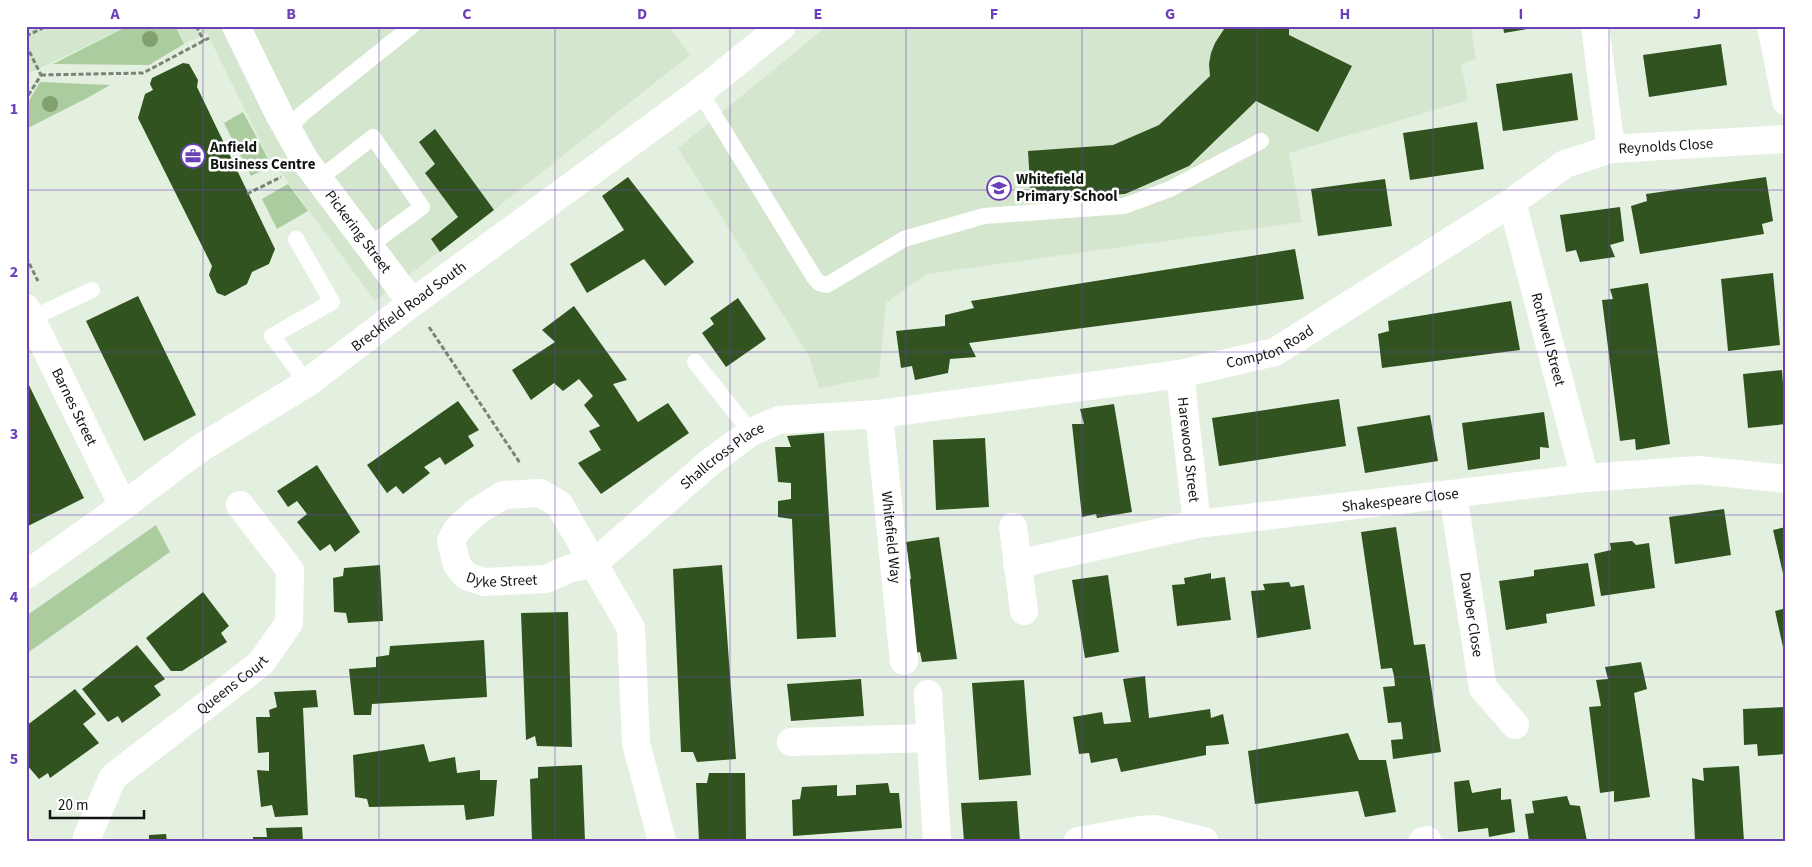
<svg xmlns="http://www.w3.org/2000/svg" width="1812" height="867" font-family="'Source Sans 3',sans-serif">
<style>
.built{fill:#d5e6ce}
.green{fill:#abcc9e}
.building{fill:#305320}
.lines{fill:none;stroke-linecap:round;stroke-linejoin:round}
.path{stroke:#7a8377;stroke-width:3;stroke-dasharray:5 2.5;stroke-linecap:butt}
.lane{stroke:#fff;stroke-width:16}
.street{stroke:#fff;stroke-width:28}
.secondary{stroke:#fff;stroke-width:28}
.tree{fill:#80a06e}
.grid{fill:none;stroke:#6b40b8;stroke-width:1;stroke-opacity:0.55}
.labels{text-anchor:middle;stroke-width:5;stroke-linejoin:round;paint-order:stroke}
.street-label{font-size:15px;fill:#111610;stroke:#fff}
.poi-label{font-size:15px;font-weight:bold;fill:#111610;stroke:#fff;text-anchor:start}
.neatline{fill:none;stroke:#6b40b8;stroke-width:2}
.grid-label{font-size:16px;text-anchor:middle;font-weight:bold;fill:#6b40b8}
</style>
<rect width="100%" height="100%" fill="#e4f0df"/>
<g class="built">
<path d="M26,26H128L26,75Z"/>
<path d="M175,26H668L690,55L494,210L375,301L265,151L207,33L184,44Z"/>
<path d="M827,26H1471L1476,59L1461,64L1468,100L1289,153L1302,222L926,274L886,303L879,377L819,388L809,356L678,148Z"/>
</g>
<g class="green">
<path d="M128,26H175L184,44L149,65L53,64Z"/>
<path d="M40,82L110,85L89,97L26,129V106Z"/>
<path d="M243,112L272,166L251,176L224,123Z"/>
<path d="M288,184L308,211L277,229L262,199Z"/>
<path d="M156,525L170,552L26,654V616Z"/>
</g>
<g class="building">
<path d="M1226,26H1289V35L1352,66L1318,132L1256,101L1189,166L1125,194L1031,199L1028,151L1113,145L1159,125L1210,76L1209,64L1211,53L1215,43Z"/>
<path d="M1503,26H1539V27L1504,33Z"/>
<path d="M1721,44L1727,85L1649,97L1643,55Z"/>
<path d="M183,63L189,64L198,80L197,87L275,249L269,264L252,272L247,284L225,296L217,293L209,275L212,266L138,118L145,94L153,90L150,84L152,78Z"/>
<path d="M1572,73L1578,120L1503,131L1496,84Z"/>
<path d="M1477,122L1484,169L1410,180L1403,133Z"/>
<path d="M435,129L494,210L440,252L431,239L458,217L425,173L435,164L419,142Z"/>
<path d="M628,177L694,262L665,286L644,259L587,293L570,264L624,230L602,196Z"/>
<path d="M1766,177L1773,221L1762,224L1764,234L1640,254L1631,206L1647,201L1646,194Z"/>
<path d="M1385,179L1392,226L1318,236L1311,189Z"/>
<path d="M1620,207L1624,241L1610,245L1615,257L1580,262L1576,250L1566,252L1560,215Z"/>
<path d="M1295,249L1304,299L969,343L976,357L950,359L948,373L915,380L912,366L901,368L896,331L945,326V315L974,308L971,301Z"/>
<path d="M1773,273L1780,345L1728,351L1721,279Z"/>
<path d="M1648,283L1670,444L1636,450L1635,439L1620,441L1602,300L1613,299L1610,289Z"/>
<path d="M138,296L196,415L144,441L86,321Z"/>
<path d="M738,298L766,339L726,367L702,333L714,324L710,318Z"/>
<path d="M1511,301L1520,350L1382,368L1378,334L1389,331L1388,321Z"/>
<path d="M574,306L627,380L613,384L638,422L668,403L689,433L601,494L578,463L601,450L589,431L600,426L584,405L593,396L579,379L563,391L554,383L531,400L512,370L555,342L542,330Z"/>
<path d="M1782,370L1786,424L1748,428L1743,374Z"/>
<path d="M26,379L84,498L26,527Z"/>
<path d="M1339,399L1346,446L1219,466L1212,418Z"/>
<path d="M458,401L479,430L468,436L474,446L445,465L440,457L424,467L430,473L403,494L396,486L387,493L367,465Z"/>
<path d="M1114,404L1132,512L1097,518L1096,514L1082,517L1072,424H1084L1080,409Z"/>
<path d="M1544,412L1549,448L1540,447V459L1468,470L1462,423Z"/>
<path d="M1430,415L1438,461L1365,473L1357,427Z"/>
<path d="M824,433L836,637L797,639L792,519L778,517V501L791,499V483L778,482L775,447H791L787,436Z"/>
<path d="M985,438L989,507L936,510L933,440Z"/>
<path d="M317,465L360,532L335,552L330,544L320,551L297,522L307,514L297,501L288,507L277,491Z"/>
<path d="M1724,509L1731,555L1675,564L1669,517Z"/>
<path d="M1396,527L1414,645L1425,644L1441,752L1393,759L1391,740L1403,739L1402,730L1401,722L1388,723L1383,687L1395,686L1394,676L1392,668L1381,669L1361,532Z"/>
<path d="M1786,527V582H1785L1773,530Z"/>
<path d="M939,537L957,659L922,662L920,652L908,654L896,583L911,579L906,542Z"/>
<path d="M1632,541L1636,545L1649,543L1655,588L1601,596L1594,554L1611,550L1610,543Z"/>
<path d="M1588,563L1595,606L1546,614L1547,623L1506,630L1499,581L1534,576V570Z"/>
<path d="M380,565L383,621L348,623L346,613L334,612L333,578L343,576L344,568Z"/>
<path d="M722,565L736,759L697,762L693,752H681L673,569Z"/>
<path d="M1211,573V579L1225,577L1231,620L1177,626L1172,585L1185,584L1184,578Z"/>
<path d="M1108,575L1119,652L1085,658L1072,580Z"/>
<path d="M1289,582L1291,587L1304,585L1311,629L1257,638L1251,591L1265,590L1263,584Z"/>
<path d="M203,592L229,626L221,633L227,642L182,671H171L146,638Z"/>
<path d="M1786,608V656H1785L1775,611Z"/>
<path d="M568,612L572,747L537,746L535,736L526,740L521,613Z"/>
<path d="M484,640L487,697L372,704L371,715H354L349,669L376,667V657L389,655L390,646Z"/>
<path d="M137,645L165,679L154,686L161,695L122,723L118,716L108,722L82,689Z"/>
<path d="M1641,662L1647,689L1634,693L1650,797L1614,802V791L1600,793L1589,707L1601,706L1596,680L1608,679L1605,667Z"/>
<path d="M1145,676L1149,718L1210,709L1211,718L1223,714L1229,744L1206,746V755L1121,772L1117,758L1091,763L1089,753L1079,754L1073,717L1102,712L1104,724L1131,722L1123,679Z"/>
<path d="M861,679L864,716L791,721L787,684Z"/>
<path d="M1024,680L1031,775L979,780L972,683Z"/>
<path d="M75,689L96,714L83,724L99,743L50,778L48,773L39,779L26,764V726Z"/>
<path d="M316,690L318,707L303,708L308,815L275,817L272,805L261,807L257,770L269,771V752L258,753L256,717H270L269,710L277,707L274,692Z"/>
<path d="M1786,707V754L1758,756L1757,744L1744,745L1743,709Z"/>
<path d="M1348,733L1359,760H1386L1396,812L1365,817L1358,791L1255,804L1248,751Z"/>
<path d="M424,744L429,762L455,757L457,773L480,770V780H497L494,816L466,820L464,805L369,807L367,799L355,797L353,755Z"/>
<path d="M582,765L585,841H532L530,779L538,778V767Z"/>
<path d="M1739,766L1744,841H1695L1692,778L1704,781L1703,768Z"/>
<path d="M709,773H745L746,841H699L696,783H707Z"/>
<path d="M1469,780L1472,793L1501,788V800L1511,799L1515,832L1489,837L1488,828L1458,832L1454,782Z"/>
<path d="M888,783L890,793H899L902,828L793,836L792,800L800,799L802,787L837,785V796L856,795V785Z"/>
<path d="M1567,796L1570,805L1580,806L1587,841H1529L1525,814L1534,813L1532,801Z"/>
<path d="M1017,801L1020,841H964L961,803Z"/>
<path d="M302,827L303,841H253V837H267L266,828Z"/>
<path d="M166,834L167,841H149V835Z"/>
</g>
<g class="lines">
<g class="path">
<path d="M196,26L204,41"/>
<path d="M26,36L47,26"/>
<path d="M26,45L41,75L26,99"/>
<path d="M41,75L143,73L209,38"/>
<path d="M247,194L281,177"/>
<path d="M26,257L38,281"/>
<path d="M429,327L520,463"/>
</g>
<g class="lane">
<path d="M700,92L814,277L819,283L827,285L904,239L984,216L1124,206L1170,189L1261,141"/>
<path d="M291,134L295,122L302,114L412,26"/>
<path d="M319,179L373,137L422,207L369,246"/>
<path d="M296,239L332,302L272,336L307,383"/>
<path d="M32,318L92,290"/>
<path d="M695,362L751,432"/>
</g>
<g class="street">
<path id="s1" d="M236,26L279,114L306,162L412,303"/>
<path d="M1595,26L1611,149"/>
<path id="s2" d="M1512,202L1585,478"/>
<path id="s3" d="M26,308L123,506"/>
<path id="s4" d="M1180,374L1197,524"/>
<path id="s5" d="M879,414L904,661"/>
<path id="s6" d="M1453,494L1483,688L1515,725"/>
<path d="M1013,527L1024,611"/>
<path id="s7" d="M1017,564L1197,524L1585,478L1698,470L1786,479"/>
<path d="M928,694L937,841"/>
<path d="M791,742L931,738"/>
<path id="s8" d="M87,841V837L113,777L261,663L289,623L290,570L240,505"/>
<path id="s9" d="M662,841L636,743L631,628L559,504L540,493L503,495L476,512L457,530L451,541L457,565L466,576L484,582L546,579L571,568L593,564L709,463L751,432L779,420L879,414L1180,374L1275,352L1512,202L1565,164L1611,149L1786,139"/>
<path d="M1078,841L1140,830L1155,829L1204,841"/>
<path d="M1423,841L1427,840"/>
</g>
<g class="secondary">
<path d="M1771,26L1786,101"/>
<path id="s10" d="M26,575L123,506L199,449L307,383L412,303L700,92L782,26"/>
</g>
</g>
<g class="tree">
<circle cx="150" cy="39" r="8"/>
<circle cx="50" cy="104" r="8"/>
</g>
<path class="grid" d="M203,26V841M379,26V841M555,26V841M730,26V841M906,26V841M1082,26V841M1257,26V841M1433,26V841M1609,26V841M26,190H1786M26,352H1786M26,515H1786M26,677H1786"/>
<defs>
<g id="office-ring" transform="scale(1.25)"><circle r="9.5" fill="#fff" stroke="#6b40b8" stroke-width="1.5"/><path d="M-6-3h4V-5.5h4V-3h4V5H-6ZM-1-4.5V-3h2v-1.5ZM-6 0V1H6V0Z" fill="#6b40b8"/></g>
<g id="school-ring" transform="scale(1.25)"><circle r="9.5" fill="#fff" stroke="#6b40b8" stroke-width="1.5"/><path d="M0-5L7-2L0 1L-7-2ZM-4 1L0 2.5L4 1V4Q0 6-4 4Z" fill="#6b40b8"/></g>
</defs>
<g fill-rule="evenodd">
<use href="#office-ring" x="193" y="156"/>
<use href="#school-ring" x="999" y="188"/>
</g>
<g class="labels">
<g class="street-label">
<text dy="5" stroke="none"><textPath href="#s9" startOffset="1846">Reynolds Close</textPath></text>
<text dy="5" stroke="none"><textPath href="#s1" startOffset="240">Pickering Street</textPath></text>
<text dy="5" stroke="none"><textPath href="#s10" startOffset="468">Breckfield Road South</textPath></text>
<text dy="5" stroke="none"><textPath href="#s2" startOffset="142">Rothwell Street</textPath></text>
<text dy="5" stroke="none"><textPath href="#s9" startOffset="1394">Compton Road</textPath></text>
<text dy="5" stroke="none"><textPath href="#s3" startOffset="110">Barnes Street</textPath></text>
<text dy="5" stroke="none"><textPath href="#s4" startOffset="76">Harewood Street</textPath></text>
<text dy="5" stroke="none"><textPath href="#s9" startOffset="828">Shallcross Place</textPath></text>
<text dy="5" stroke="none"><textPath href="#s7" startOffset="389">Shakespeare Close</textPath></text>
<text dy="5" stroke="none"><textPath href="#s5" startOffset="124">Whitefield Way</textPath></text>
<text dy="5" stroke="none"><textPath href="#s9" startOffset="565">Dyke Street</textPath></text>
<text dy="5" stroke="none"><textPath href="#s6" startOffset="122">Dawber Close</textPath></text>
<text dy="5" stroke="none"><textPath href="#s8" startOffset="220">Queens Court</textPath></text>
</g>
<g class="poi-label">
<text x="210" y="152">Anfield<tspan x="210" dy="17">Business Centre</tspan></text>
<text x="1016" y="184">Whitefield<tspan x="1016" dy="17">Primary School</tspan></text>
</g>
</g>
<rect width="1812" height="867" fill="none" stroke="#ffffff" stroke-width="55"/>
<path d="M50 810v8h94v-8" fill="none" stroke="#111610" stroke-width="2.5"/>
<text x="58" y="810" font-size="15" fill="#111610" stroke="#ffffff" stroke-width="4" paint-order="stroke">20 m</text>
<rect x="28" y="28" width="1756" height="812" class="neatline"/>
<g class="grid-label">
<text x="115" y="19">A</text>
<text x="291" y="19">B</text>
<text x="467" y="19">C</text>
<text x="642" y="19">D</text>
<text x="818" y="19">E</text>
<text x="994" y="19">F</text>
<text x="1170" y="19">G</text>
<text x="1345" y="19">H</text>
<text x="1521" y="19">I</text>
<text x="1697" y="19">J</text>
<text x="14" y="114">1</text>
<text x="14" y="277">2</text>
<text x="14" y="439">3</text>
<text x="14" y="602">4</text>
<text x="14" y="764">5</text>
</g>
</svg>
